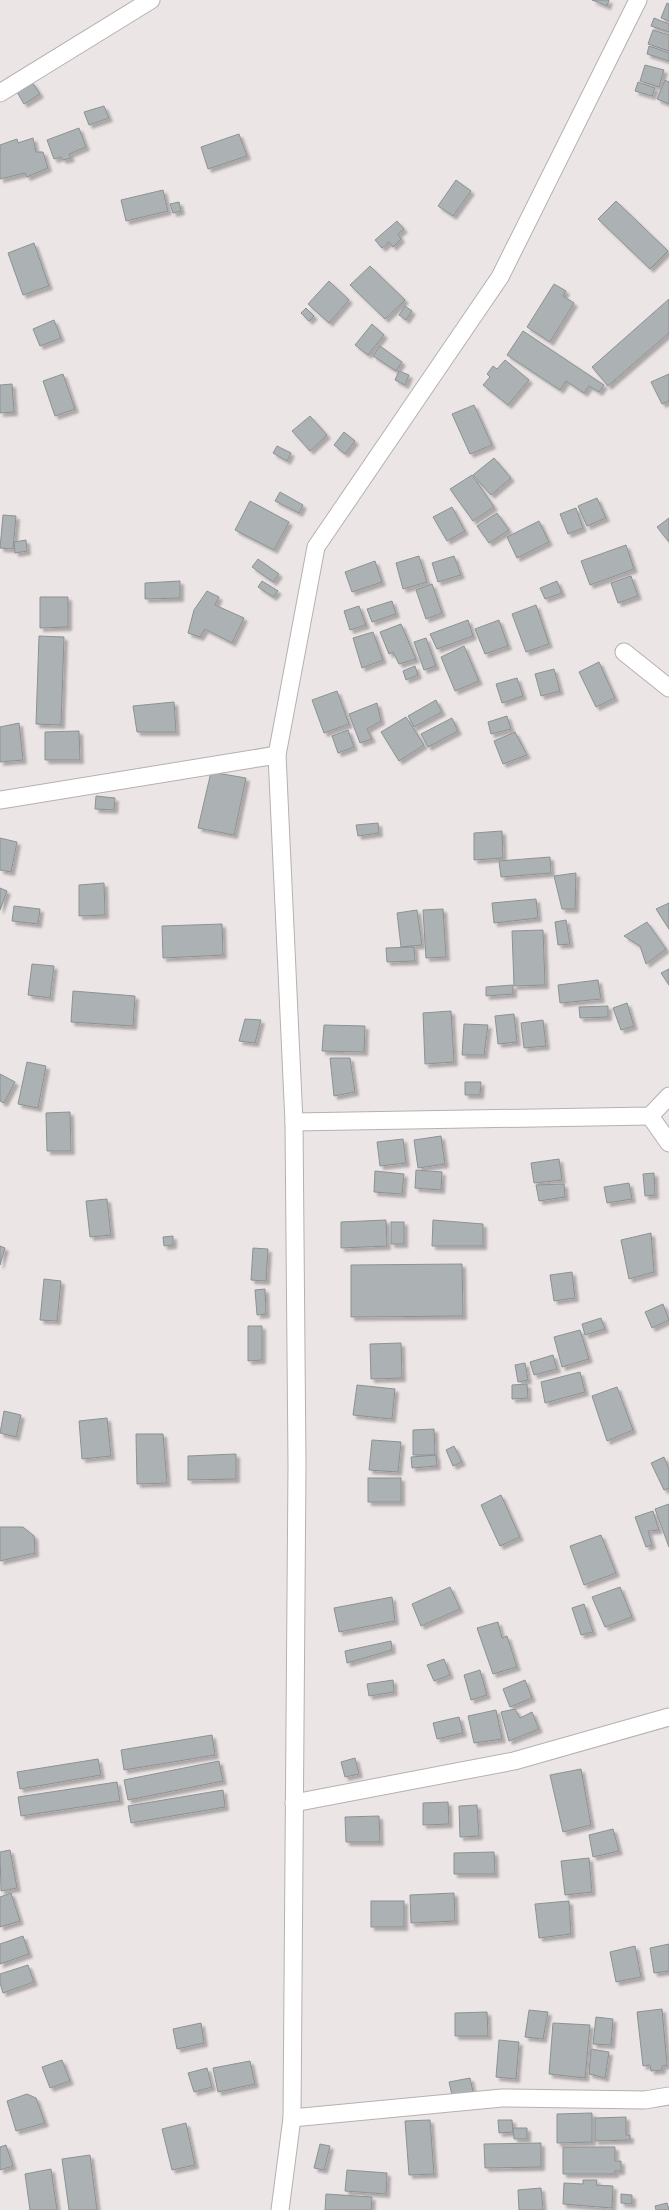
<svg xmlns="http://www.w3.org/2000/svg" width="669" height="2210" font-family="'Public Sans',sans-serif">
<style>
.building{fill:#acb2b3;stroke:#8c9293;filter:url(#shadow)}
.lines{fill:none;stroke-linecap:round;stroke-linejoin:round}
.minor-casing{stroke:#b7b0b0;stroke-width:19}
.minor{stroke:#fff;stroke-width:17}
</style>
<defs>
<filter id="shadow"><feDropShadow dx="3.5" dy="3.5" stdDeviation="1" flood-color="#0004"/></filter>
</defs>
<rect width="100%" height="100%" fill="#ece5e5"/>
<g class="building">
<path d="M592,0H609L607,6Z"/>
<path d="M667,3L669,4V21L661,18Z"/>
<path d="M654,18L669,24V32L651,26Z"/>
<path d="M653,30L669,35V51L648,44Z"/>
<path d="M649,46L669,53V61L647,54Z"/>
<path d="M645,65L664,70L659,87L640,81Z"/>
<path d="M665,80L669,82V104L657,99Z"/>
<path d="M32,82L40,94L24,104L17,92Z"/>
<path d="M638,82L655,88L652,96L635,91Z"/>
<path d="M104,106L109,118L89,125L84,112Z"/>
<path d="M79,128L86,147L69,154L71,158L63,160L61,157L54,159L47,140Z"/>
<path d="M239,134L247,156L208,169L201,147Z"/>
<path d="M33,138L36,152H43L48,168L27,177L25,173L0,179V145L17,139L18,143Z"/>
<path d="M456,180L471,191L453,216L438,206Z"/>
<path d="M163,190L168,211L126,221L121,200Z"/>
<path d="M616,201L668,251L650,269L598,219Z"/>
<path d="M179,202L181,211L173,213L170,204Z"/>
<path d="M397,221L404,229L398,234L401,239L393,247L389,242L382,248L375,240Z"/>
<path d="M34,243L49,286L23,295L8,253Z"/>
<path d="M370,266L405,300L385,319L350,285Z"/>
<path d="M329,281L349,300L329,323L308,304Z"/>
<path d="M554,284L566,291L563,296L574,303L550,342L527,327Z"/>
<path d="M669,299V333L608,386L592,367Z"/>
<path d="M405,306L412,311L406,320L399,315Z"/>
<path d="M306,308L314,316L309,321L301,313Z"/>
<path d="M54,320L61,338L40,346L33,329Z"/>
<path d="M372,324L384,335L368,355L355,345Z"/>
<path d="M523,331L604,385L599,392L589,386L584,393L566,381L560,390L507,355Z"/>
<path d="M380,346L402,362L396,371L373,356Z"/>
<path d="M505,360L529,380L508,405L483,385L490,377L487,374L493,366L497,369Z"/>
<path d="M399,371L409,375L405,385L395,380Z"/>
<path d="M63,374L75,409L55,416L43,381Z"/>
<path d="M669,374V401L662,404L651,382Z"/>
<path d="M12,384L14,412L0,413V385Z"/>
<path d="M474,405L492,445L470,454L452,414Z"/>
<path d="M310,416L327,435L310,451L292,431Z"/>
<path d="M344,432L355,441L345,454L334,445Z"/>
<path d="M277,446L291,453L287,461L273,453Z"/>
<path d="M494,458L511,478L491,495L473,475Z"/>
<path d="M472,475L494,507L473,521L450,489Z"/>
<path d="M280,492L303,505L299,513L275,501Z"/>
<path d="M597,498L606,518L587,526L578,506Z"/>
<path d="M250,501L289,522L274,550L235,530Z"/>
<path d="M452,507L465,531L447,541L433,517Z"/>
<path d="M576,508L583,528L568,534L560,514Z"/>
<path d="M497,513L509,530L489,543L477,526Z"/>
<path d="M3,515L16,516L13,549L0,548Z"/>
<path d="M669,518V542L657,527Z"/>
<path d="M539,521L549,542L517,558L507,537Z"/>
<path d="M26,540L27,551L15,553L14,542Z"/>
<path d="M626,545L634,569L590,585L581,561Z"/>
<path d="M419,556L427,582L403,589L396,563Z"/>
<path d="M454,556L461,575L438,582L432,563Z"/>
<path d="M258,559L279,574L273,582L252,567Z"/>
<path d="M375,561L382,582L352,592L345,572Z"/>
<path d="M631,576L638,596L618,603L611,583Z"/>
<path d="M180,581V598L145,599V583Z"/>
<path d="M262,581L278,591L273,597L258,587Z"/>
<path d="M557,581L562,593L545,599L540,588Z"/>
<path d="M432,584L442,613L426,619L416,590Z"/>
<path d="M207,591L219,597L215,605L244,618L232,643L205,629L200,637L188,633L194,610Z"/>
<path d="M40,597H68V627L40,628Z"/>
<path d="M392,601L396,614L372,622L367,609Z"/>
<path d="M536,605L549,644L526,652L512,614Z"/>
<path d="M359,606L366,625L350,630L344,611Z"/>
<path d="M468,620L473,636L437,649L430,634Z"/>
<path d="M499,620L508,646L485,654L475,629Z"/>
<path d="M401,624L416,659L399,664L393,652L389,654L380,632Z"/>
<path d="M373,632L383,660L362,668L353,638Z"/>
<path d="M39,636L64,637L61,725L36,724Z"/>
<path d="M426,638L436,666L424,670L414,642Z"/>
<path d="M464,646L479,681L455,691L441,657Z"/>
<path d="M599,662L615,698L596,707L579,672Z"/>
<path d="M415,666L418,675L406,680L403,671Z"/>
<path d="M554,669L560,691L541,696L535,674Z"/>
<path d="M517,678L523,696L502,703L496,684Z"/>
<path d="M337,691L349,724L324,733L312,700Z"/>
<path d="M436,700L442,712L414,727L408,716Z"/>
<path d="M174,702L176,732H137L133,706Z"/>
<path d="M377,703L381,721L367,729L372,739L360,743L349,714Z"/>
<path d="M507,716L511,729L491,734L488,722Z"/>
<path d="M406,717L424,745L399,761L381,732Z"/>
<path d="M452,718L458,731L428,747L421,734Z"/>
<path d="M19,723L23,760L0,762V727Z"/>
<path d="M348,730L354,747L338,753L332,736Z"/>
<path d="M79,731L80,760H45V732Z"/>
<path d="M515,732L527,755L503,764L494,741Z"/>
<path d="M211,772L246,778L234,835L198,828Z"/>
<path d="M96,796L115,798L114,810L95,809Z"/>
<path d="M378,823L379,833L358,836L356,825Z"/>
<path d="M502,831L503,858L474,860V833Z"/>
<path d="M0,838L17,842L11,872L0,870Z"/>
<path d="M550,857L551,873L501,877L499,861Z"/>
<path d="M576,873L575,909H562L554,876Z"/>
<path d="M104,883L105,915L79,916V885Z"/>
<path d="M0,888L7,891L0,910Z"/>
<path d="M536,899L538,918L494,923L492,903Z"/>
<path d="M669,903V929L656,909Z"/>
<path d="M14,906L40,909L38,924L12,921Z"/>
<path d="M443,909L446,957L426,958L423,910Z"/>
<path d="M417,910L422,945L401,947L397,913Z"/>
<path d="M566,920L570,944L558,945L555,922Z"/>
<path d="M647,922L666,949L646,964L640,946L624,936Z"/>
<path d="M222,924L223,955L163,958L162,926Z"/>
<path d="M543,930L545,985L514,986L512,931Z"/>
<path d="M414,947L415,961L387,962L386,948Z"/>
<path d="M32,964L54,966L50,998L28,995Z"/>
<path d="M669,969V985L661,973Z"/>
<path d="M598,980L601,999L560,1003L558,985Z"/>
<path d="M513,985V994L486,996V987Z"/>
<path d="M73,991L135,996L133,1026L71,1022Z"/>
<path d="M627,1003L634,1026L621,1030L613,1008Z"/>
<path d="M608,1006V1017L580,1018L579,1007Z"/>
<path d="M451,1011L454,1062L425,1064L423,1013Z"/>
<path d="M514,1014L517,1042L498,1044L495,1016Z"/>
<path d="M245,1019L261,1020L255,1043L239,1041Z"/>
<path d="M543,1020L546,1046L524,1048L521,1023Z"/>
<path d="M464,1024L488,1025L484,1055H462Z"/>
<path d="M324,1025L365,1026L364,1052L322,1051Z"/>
<path d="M330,1058H350L355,1092L334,1096Z"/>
<path d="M27,1062L46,1066L38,1108L18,1104Z"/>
<path d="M0,1074L15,1082L4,1103L0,1101Z"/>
<path d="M465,1082H481L480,1095H465Z"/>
<path d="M70,1112L71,1151H47L46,1113Z"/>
<path d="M441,1136L445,1164L418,1168L414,1140Z"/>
<path d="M403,1139L406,1163L380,1166L377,1142Z"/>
<path d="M559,1159L562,1180L534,1183L531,1163Z"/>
<path d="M416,1170L442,1172L441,1190L415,1188Z"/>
<path d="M375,1171L404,1174L402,1194L374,1192Z"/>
<path d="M654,1173L655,1195L645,1196L643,1174Z"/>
<path d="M629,1183L632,1199L607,1203L604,1187Z"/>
<path d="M564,1184L565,1197L539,1201L536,1185Z"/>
<path d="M107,1199L111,1235L90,1237L86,1201Z"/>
<path d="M386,1220L387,1246L341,1248V1222Z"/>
<path d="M433,1220L483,1224V1246H432Z"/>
<rect x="391" y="1222" width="13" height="22"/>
<path d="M651,1233L654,1272L629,1279L621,1240Z"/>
<path d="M173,1236V1245L164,1246L163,1237Z"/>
<path d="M0,1246L5,1248L0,1265Z"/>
<path d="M253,1248L268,1249L266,1281L251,1280Z"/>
<path d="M462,1264L463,1316L351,1317V1265Z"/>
<path d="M572,1272L575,1298L554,1301L550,1275Z"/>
<path d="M44,1279L61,1281L57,1321L40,1320Z"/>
<path d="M265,1289L266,1314L257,1315L255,1290Z"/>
<path d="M663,1304L669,1320L652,1328L645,1312Z"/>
<path d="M601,1318L605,1329L585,1335L582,1324Z"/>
<path d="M248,1326H262V1360L248,1361Z"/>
<path d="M580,1330L589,1359L562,1367L554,1337Z"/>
<path d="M401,1343L402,1378L371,1379L370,1344Z"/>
<path d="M553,1355L557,1369L534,1375L530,1362Z"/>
<path d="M525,1363L528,1380L518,1382L515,1365Z"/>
<path d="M580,1372L585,1392L545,1403L541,1382Z"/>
<path d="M527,1384L528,1398L512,1399V1385Z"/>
<path d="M357,1385L395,1389L392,1419L353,1415Z"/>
<path d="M617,1387L633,1430L607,1441L592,1396Z"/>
<path d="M4,1411L21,1415L16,1437L0,1433Z"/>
<path d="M107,1418L111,1456L82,1459L79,1421Z"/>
<path d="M434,1429L435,1455H413V1430Z"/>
<path d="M136,1434H163L167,1483L137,1484Z"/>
<path d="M372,1440L401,1442L398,1472L369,1470Z"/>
<path d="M454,1446L462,1462L453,1466L446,1450Z"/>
<path d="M236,1454V1479L188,1480V1456Z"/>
<path d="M436,1455L437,1466L412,1468L411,1457Z"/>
<path d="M664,1457L669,1469V1488L664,1490L651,1463Z"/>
<rect x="368" y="1478" width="33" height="24"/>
<path d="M501,1495L520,1537L500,1546L481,1505Z"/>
<path d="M669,1504V1547L655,1509Z"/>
<path d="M653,1511L659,1530L648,1531L652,1545L646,1547L635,1517Z"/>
<path d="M0,1527H23L34,1536L35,1553L0,1561Z"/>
<path d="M601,1535L616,1573L584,1585L570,1546Z"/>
<path d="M450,1587L460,1609L421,1626L412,1604Z"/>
<path d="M620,1587L632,1617L605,1627L592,1597Z"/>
<path d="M392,1597L395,1621L339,1632L334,1608Z"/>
<path d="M584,1604L593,1632L581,1635L572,1608Z"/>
<path d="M498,1622L502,1638L507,1636L517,1667L493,1674L477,1628Z"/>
<path d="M391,1641L392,1650L347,1663L345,1651Z"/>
<path d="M444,1659L450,1675L434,1681L427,1665Z"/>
<path d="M480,1670L487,1695L471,1700L464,1675Z"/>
<path d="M393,1680L394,1692L369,1696L367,1684Z"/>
<path d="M525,1680L532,1698L510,1707L503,1689Z"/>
<path d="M515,1709L520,1718L532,1712L539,1729L509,1741L501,1712Z"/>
<path d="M496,1710L502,1739L474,1743L468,1716Z"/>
<path d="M459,1717L463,1733L437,1739L433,1723Z"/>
<path d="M212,1735L215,1755L124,1770L121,1750Z"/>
<path d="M355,1758L359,1774L345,1777L341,1762Z"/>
<path d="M98,1759L101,1775L20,1789L17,1772Z"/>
<path d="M219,1761L223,1781L128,1800L124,1780Z"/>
<path d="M581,1769L591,1825L563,1832L550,1775Z"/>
<path d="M117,1782L120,1801L21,1816L18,1797Z"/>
<path d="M223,1790L225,1807L131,1823L128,1806Z"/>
<path d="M448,1802L449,1824L423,1825V1803Z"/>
<path d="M477,1805L479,1836L460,1837L459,1806Z"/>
<path d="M379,1816L380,1842H346L345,1817Z"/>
<path d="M613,1829L619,1851L593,1857L589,1835Z"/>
<path d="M10,1850L17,1888L1,1891L0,1852Z"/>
<path d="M494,1852L495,1874H454V1853Z"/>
<path d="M589,1858L592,1892L565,1895L561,1861Z"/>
<path d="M11,1893L20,1921L0,1927V1897Z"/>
<path d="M454,1893L455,1921L411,1923L410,1895Z"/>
<rect x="371" y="1901" width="33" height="26"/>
<path d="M569,1901L571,1934L539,1938L535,1904Z"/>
<path d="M23,1936L29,1954L0,1964V1944Z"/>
<path d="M669,1944V1971L654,1973L650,1948Z"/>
<path d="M635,1946L641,1977L616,1982L610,1952Z"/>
<path d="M28,1965L34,1982L3,1993L0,1983V1974Z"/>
<path d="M662,2009L667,2065L662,2066V2070L651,2071L650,2065L643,2066L637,2012Z"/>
<path d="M529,2010L548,2012L543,2039L525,2037Z"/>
<path d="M487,2012L488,2036H455V2013Z"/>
<path d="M596,2017L613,2019L611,2045L593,2044Z"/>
<path d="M201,2023L204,2043L177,2049L173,2029Z"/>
<path d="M553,2023L590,2025L585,2078L549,2074Z"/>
<path d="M499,2040L519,2042L516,2079L496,2077Z"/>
<path d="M591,2049L609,2052L605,2078L589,2074Z"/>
<path d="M62,2060L70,2081L50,2088L42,2067Z"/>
<path d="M250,2061L255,2084L218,2092L213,2068Z"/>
<path d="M207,2068L212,2087L194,2092L188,2073Z"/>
<path d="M470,2078L473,2092L452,2095L449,2082Z"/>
<path d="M27,2094L36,2098L45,2123L16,2131L7,2101Z"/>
<path d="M592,2113V2142L557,2143V2114Z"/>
<path d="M626,2117V2135H630V2140L595,2141V2118Z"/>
<path d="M430,2120L434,2174L409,2175L405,2121Z"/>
<path d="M498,2120H512L513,2132L499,2133Z"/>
<path d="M186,2123L195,2165L172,2170L162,2129Z"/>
<path d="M513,2128H527V2139H514Z"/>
<path d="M541,2143V2167L485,2168L484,2144Z"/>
<path d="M320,2144L330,2146L324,2170L314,2168Z"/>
<path d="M6,2145L13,2166L0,2170V2147Z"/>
<path d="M563,2147H615V2161H621V2171H615V2174H563Z"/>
<path d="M90,2155L97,2210H69L62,2159Z"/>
<path d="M51,2169L57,2210H30L25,2174Z"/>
<path d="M347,2170L387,2173L386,2194L345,2191Z"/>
<path d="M583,2180H597L596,2185L613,2186L612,2208L563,2204L564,2183L583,2184Z"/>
<path d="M541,2188L543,2210H519L518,2190Z"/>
<path d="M326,2194L372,2197L371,2210H325Z"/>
<path d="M621,2194L632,2195V2204L621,2203Z"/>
<path d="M667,2203L669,2210H656L655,2206Z"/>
</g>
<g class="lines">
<g class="minor-casing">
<g id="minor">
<path d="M0,93L151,0"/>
<path d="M624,652L669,688"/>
<path d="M0,800L277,755"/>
<path d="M650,1116L669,1143"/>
<path d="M294,1122L650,1116L669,1096"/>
<path d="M294,1803L514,1761L669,1717"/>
<path d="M292,2118L502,2098L645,2100L669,2096"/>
<path d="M280,2210L292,2118L297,1465L294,1122L277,755L316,547L500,277L638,0"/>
</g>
</g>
<use href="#minor" class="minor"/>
</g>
</svg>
